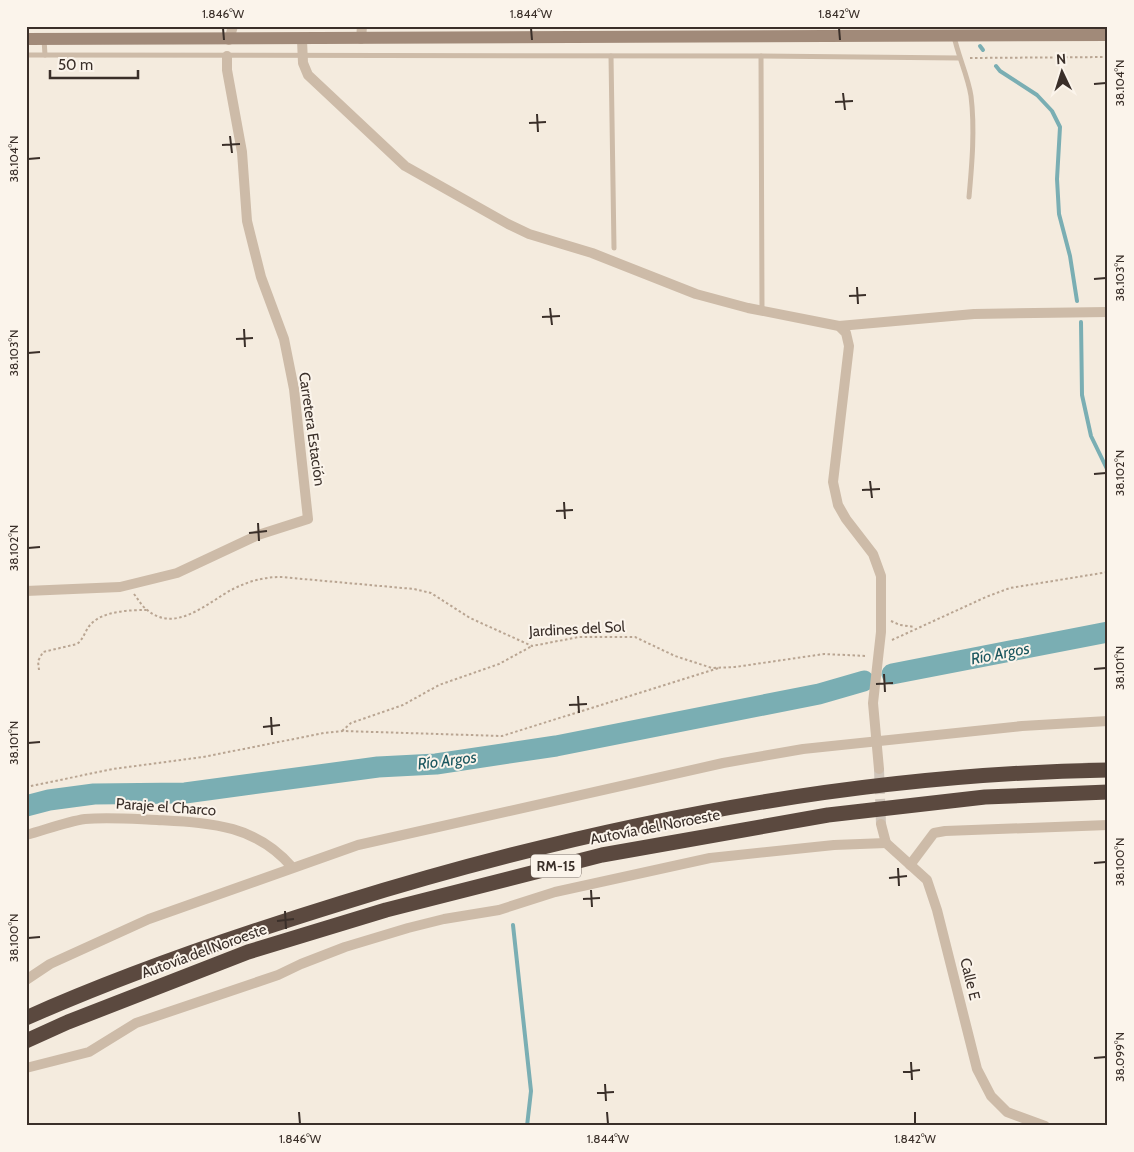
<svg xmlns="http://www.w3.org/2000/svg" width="1134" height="1152" font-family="Cabin,sans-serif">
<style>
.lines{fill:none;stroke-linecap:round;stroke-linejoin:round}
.stream{stroke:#7aaeb3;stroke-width:4}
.river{stroke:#7aaeb3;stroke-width:21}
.minor-tunnel{stroke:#cfc5ba;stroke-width:10;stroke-dasharray:10 5;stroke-linecap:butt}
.path{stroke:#b9a592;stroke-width:2;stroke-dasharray:2.5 2.5;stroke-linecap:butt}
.service{stroke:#cdbba8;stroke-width:5}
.minor{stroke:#cdbba8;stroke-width:10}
.secondary{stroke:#a18a79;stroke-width:12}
.motorway{stroke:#5b493f;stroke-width:15}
.ticks{fill:none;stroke:#3a2f29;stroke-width:2}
.labels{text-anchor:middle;stroke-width:4;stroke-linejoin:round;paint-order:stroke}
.shield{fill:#fbf4eb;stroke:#746a63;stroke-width:1}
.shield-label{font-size:14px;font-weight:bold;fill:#3a2f29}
.street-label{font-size:15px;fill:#3a2f29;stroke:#fbf4eb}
.water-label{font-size:16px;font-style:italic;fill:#1b575f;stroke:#fbf4eb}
.neatline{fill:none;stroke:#3a2f29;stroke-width:2}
.ticks-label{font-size:12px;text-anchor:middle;fill:#3a2f29}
</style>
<rect width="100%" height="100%" fill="#f4ebde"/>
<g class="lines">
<g class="stream">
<path d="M960,26L961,27"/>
<path d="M980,46L983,50"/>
<path d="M996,66L1000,71L1037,95L1052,111L1060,127L1057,179L1059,214L1070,256L1077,301"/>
<path d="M1081,322L1082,395L1091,436L1108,471"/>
<path d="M513,925L531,1091L527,1126"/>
</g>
<g class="river">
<path d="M892,674L1108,632"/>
<path d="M26,806L49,800L94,794L185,793L378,767L436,764L556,746L819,694L864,681"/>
</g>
<path class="minor-tunnel" d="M879,769L881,824"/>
<g class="path">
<path d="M970,58L1108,57"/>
<path d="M134,594C138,599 141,605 146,609C175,635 208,602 233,589C249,581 264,577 281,577L414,589L431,593L470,618L532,646L579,637H635L675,656L712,668L735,667L824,654L867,656"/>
<path d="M891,621L900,625L915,627"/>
<path d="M892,640L986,597L1010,588L1108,572"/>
<path d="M39,670L38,661L43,652L77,644C84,639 85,630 91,624C103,611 130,610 147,610"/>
<path d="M342,731L351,723L403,705L439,685L499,664L532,646"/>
<path d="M26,787L113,769L203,757L324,733L343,731L502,736L719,668"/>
</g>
<g class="service">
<path d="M954,36C958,56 968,76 971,96C975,129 972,164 969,197"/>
<path d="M44,39L45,55"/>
<path d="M26,55L761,56L959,58"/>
<path d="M611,56L614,248"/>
<path d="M761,56L762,310"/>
</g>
<g class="minor">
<path d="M361,39L362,26"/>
<path d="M229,40L233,26"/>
<path d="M302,40L303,63L308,75L405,166L508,224L529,234L592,253L696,294L748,308L839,326L846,333L849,346L833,482L838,505L846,519L873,554L881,576V632L873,703L879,769"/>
<path d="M839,326L974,314L1108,312"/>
<path d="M26,591L120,587L177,573L258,535L308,519L294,389L284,339L261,277L247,221L242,152L227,70V56"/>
<path d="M881,824L886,843L927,880L937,910L977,1069L991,1096L1007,1112L1045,1126"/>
<path d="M26,835C45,830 65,822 85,819C109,817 133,819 157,820C210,823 255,824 292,867"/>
<path d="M910,865L934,833L945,831L1108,825"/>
<path d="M26,980L50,964L149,919L358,845L723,763L803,749L1022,726L1108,721"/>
<path d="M26,1068L89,1052L136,1023L278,975L301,964L345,947L408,928L444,919L499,910L555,892L710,858L834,845L886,843"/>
</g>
<path class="secondary" d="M26,39L1108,35"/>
<g class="motorway">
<path d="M26,1018C129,972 235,936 342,903C590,826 848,774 1108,770"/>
<path d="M26,1041L68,1022L248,952L386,910L602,855L828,815L985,797L1108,792"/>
</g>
</g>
<path class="ticks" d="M223,28L224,40M531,28L532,40M839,28L840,40M1094,84L1106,83M843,93L845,110M835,102L853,101M537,114L538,132M529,123L546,122M230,136L232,153M222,145L240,144M28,159L40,158M1094,279L1106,278M857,287L858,304M849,296L866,295M550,308L552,325M542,317L560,316M244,329L245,347M236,339L253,338M28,353L40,352M1094,474L1106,473M870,481L872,498M862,490L880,489M564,502L565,519M556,511L573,510M258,523L259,541M249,533L267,531M28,548L40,547M1094,669L1106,668M884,674L885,692M876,684L893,683M578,696L579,713M569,705L587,704M271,717L272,735M263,727L280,725M28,743L40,742M1094,863L1106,862M898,868L899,886M889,878L907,876M591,890L592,907M583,899L600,898M285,911L286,929M277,921L294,919M28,938L40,937M1094,1058L1106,1057M911,1062L912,1080M903,1072L920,1070M605,1084L606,1101M597,1093L614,1092M299,1112L300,1124M607,1112L608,1124M915,1112V1124"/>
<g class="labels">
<rect class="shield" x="531" y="854.5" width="50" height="23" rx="4"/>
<g class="shield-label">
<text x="556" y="871">RM-15</text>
</g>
<g class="street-label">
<text transform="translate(312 429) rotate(82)" y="5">Carretera Estación</text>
<text transform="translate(577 629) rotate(-3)" y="5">Jardines del Sol</text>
<text transform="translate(166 807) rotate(4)" y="5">Paraje el Charco</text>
<text transform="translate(655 827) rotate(-11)" y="5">Autovía del Noroeste</text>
<text transform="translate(204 951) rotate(-20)" y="5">Autovía del Noroeste</text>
<text transform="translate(970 979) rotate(76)" y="5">Calle E</text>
</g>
<g class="water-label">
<text transform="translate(1000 653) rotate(-11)" y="6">Río Argos</text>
<text transform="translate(447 760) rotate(-7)" y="6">Río Argos</text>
</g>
</g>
<rect width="1134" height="1152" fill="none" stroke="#fbf4eb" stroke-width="55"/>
<g transform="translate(1062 72) rotate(356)" stroke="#fbf4eb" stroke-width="4" paint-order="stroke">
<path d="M0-4L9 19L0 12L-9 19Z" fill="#3a2f29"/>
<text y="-8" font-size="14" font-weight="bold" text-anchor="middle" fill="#3a2f29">N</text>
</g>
<path d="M50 70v8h88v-8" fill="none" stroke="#3a2f29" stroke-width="2.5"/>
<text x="58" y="70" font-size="15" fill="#3a2f29" stroke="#fbf4eb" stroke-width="4" paint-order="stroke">50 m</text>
<rect x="28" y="28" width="1078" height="1096" class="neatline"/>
<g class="ticks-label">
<text x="223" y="18">1.846°W</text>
<text x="531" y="18">1.844°W</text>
<text x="839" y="18">1.842°W</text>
<text transform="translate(1120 83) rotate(-90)" y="4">38.104°N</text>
<text transform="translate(14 159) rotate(-90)" y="4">38.104°N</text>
<text transform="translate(1120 278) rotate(-90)" y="4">38.103°N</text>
<text transform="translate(14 353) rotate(-90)" y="4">38.103°N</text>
<text transform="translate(1120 473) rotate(-90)" y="4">38.102°N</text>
<text transform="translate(14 548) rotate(-90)" y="4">38.102°N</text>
<text transform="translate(1120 668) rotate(-90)" y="4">38.101°N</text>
<text transform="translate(14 743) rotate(-90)" y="4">38.101°N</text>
<text transform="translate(1120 862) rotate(-90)" y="4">38.100°N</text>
<text transform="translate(14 938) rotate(-90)" y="4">38.100°N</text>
<text transform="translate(1120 1057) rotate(-90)" y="4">38.099°N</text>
<text x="300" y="1143">1.846°W</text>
<text x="608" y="1143">1.844°W</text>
<text x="915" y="1143">1.842°W</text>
</g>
</svg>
